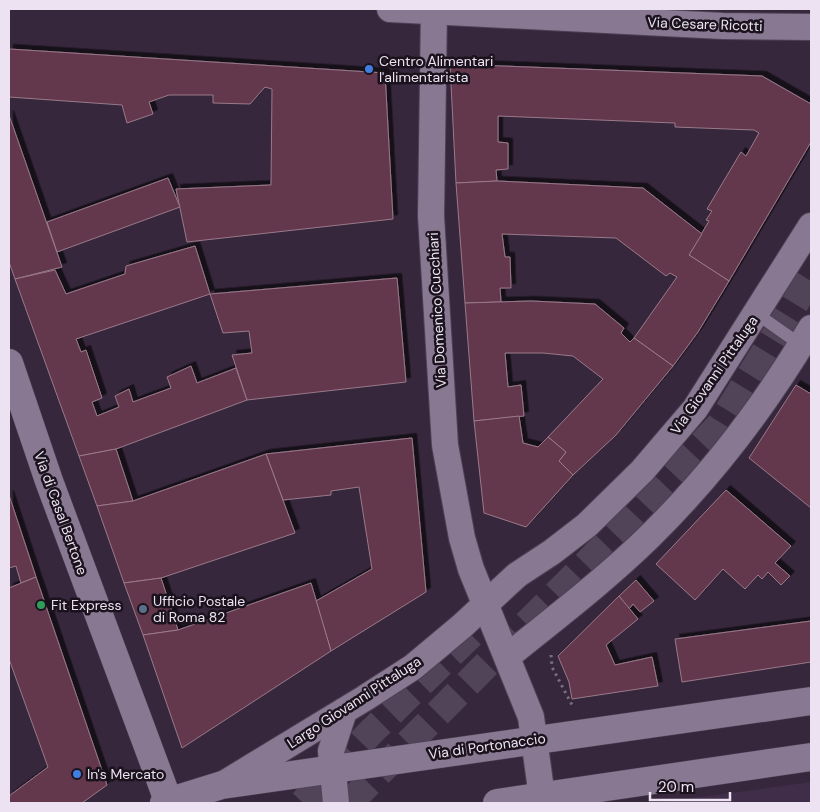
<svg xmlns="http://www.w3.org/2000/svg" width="820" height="812" font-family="'DM Sans',sans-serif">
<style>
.built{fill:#3f2d49}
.building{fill:#63374e;stroke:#997a89;filter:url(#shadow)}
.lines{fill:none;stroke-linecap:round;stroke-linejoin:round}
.highway-tunnel{stroke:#514358;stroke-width:28;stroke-dasharray:28 14;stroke-linecap:butt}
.lane-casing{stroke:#4f4255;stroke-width:14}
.street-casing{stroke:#4f4255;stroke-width:28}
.secondary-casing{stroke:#4f4255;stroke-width:29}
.path{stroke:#7a6d80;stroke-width:3;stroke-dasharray:2.5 4;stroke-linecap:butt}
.lane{stroke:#897892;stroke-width:12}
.street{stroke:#897892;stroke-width:26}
.secondary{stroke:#897892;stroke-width:28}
.shop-dot{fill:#3f7fe0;stroke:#1a131d;stroke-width:2}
.leisure-dot{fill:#2e9e5b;stroke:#1a131d;stroke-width:2}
.service-dot{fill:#5c6f8a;stroke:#1a131d;stroke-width:2}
.labels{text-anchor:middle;stroke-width:5;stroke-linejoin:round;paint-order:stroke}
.street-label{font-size:14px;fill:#ece2f1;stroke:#1a131d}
.poi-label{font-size:14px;fill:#ece2f1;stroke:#1a131d;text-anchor:start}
</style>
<defs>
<filter id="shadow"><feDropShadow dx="4.5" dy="-4.5" stdDeviation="0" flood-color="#0009"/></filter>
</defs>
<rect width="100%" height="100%" fill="#36273d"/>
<path class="built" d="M811,782V803H655L761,789Z"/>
<g class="building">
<path d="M9,49L385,73L393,219L187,242L176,189L271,185L272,89L265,87L250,104L213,103V95H169L149,102L153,114L127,123L122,105L9,97Z"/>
<path d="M450,64L762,76L811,104V142L729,281L689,255L709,221L706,220L712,211L707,209L741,152L746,156L759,133L754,130L675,127V123L498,116V142L508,143V169L496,170L497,181L456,183Z"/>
<path d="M9,115L62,267L15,279L9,262Z"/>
<path d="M168,178L180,207L57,252L47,222Z"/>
<path d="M497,181L643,188L702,234L689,255L729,281L698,332L673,366L634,338L677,277L670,273L666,276L616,238L502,234L505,257H510L511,288H500L501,302L465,303L456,183Z"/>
<path d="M195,246L210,294L76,339L81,352L86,350L102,398L92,402L97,416L119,407L115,396L129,389L133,402L171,388L167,377L191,366L197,383L236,368L247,400L116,449L79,456L15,279L55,270L66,294L125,274L126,266Z"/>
<path d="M397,278L406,382L247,400L232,355L252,353L249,331L223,333L210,294Z"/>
<path d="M531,301L595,304L624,328L621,333L630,342L634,338L673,366L616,435L573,475L559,461L566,452L548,437L603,379L573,356L543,353H505L508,387L521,385L524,416L474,421L465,303Z"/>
<path d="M796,385L811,394V508L749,458Z"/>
<path d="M519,416L523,443L538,447L548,437L566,452L559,461L573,475L526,527L484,513L474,421Z"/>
<path d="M412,438L426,592L331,651L316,601L372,569L359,487L331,491V495L283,500L266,454Z"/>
<path d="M116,449L133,501L97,506L79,456Z"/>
<path d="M266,454L295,533L161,578L124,583L97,506L133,501Z"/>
<path d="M726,490L791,546L775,563L790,576L781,585L768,572L762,579L758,575L745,589L723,569L695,600L656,564Z"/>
<path d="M9,495L36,577L21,583L16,566L9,568Z"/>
<path d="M36,577L107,785L82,803H9V796L48,767L9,659V588Z"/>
<path d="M161,578L178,630L143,635L124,583Z"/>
<path d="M636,580L654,601L640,612L633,604L629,609L619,596Z"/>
<path d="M311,583L331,651L182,748L143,635L178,630Z"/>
<path d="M619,596L638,619L606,645L615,665L652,657L658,686L572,699L569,682L558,656Z"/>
<path d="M811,621V662L682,682L675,639Z"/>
</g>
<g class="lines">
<g class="highway-tunnel">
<path d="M303,803L372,731L494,612"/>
<path d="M349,803L627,523L720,425L811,277"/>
</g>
<g class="lane-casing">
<path id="lane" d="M757,314L801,345"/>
</g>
<g class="street-casing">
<g id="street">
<path d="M390,9L723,26L811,27"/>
<path d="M434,9L431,216L445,445L462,538L471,569L531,717L542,797"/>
<path d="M508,656C555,618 605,580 649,537C712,475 766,404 811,328"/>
<path d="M222,785L365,698L413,667L462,626L517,575L552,552L587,525L642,471L695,409L811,226"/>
<path d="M336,803L331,751L344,711"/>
</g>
</g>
<g class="secondary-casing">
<g id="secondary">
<path d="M9,363L49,481L169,803"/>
<path d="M164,803L222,785L811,701"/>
<path d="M497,803L811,757"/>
</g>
</g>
<path class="path" d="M551,655L552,667L572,705H575"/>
<use href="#lane" class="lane"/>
<use href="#street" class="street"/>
<use href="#secondary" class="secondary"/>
</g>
<g class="shop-dot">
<circle cx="369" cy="69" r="5"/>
<circle cx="77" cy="774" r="5"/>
</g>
<circle class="leisure-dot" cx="41" cy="605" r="5"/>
<circle class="service-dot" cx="143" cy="609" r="5"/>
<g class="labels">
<g class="street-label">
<text transform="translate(705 24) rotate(2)" y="5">Via Cesare Ricotti</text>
<text transform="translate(437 310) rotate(-93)" y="5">Via Domenico Cucchiari</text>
<text transform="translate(714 375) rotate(-55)" y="5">Via Giovanni Pittaluga</text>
<text transform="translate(61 513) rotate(70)" y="5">Via di Casal Bertone</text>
<text transform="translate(354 702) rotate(-33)" y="5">Largo Giovanni Pittaluga</text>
<text transform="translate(487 746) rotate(-8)" y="5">Via di Portonaccio</text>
</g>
<g class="poi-label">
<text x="379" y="66">Centro Alimentari<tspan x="379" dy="16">l'alimentarista</tspan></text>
<text x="153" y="606">Ufficio Postale<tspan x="153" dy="16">di Roma 82</tspan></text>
<text x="51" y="610">Fit Express</text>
<text x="87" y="779">In's Mercato</text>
</g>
</g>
<rect width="820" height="812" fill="none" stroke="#ece2f1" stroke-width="20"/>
<path d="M650 792v8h80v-8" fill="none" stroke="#ece2f1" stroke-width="2.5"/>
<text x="658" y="792" font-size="15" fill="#ece2f1" stroke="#1a131d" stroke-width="4" paint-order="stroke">20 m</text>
</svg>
